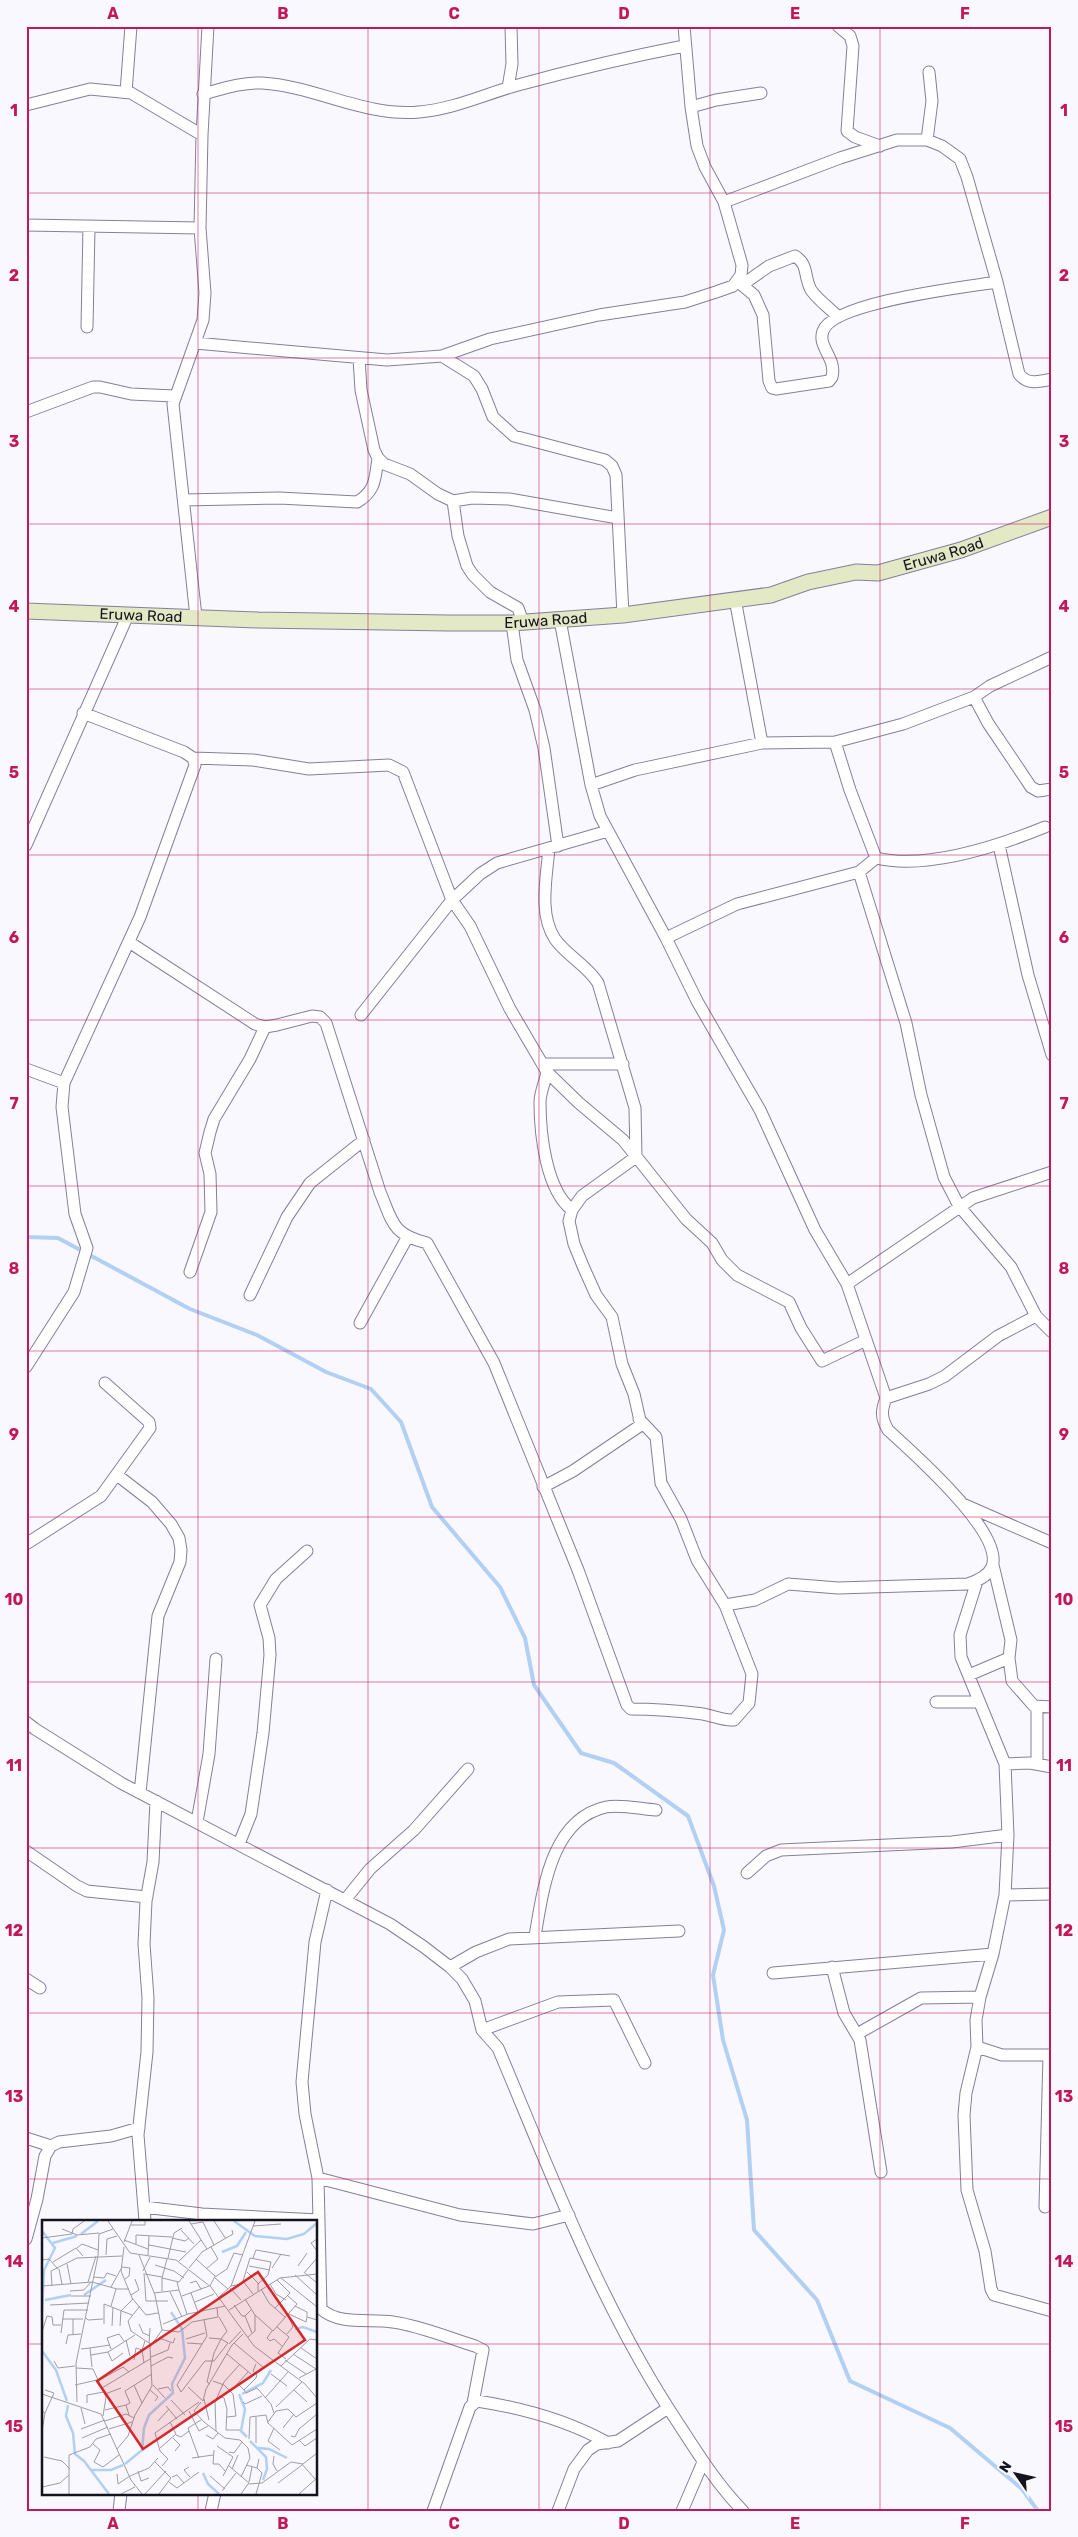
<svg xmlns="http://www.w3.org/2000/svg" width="1078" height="2537" viewBox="0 0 1078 2537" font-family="Rubik,sans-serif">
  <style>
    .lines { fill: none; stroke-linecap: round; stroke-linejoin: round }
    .stream { stroke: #b1d0f3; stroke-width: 4 }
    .street-casing { stroke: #847f9d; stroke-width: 13 }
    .secondary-casing { stroke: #847f9d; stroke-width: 17 }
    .street { stroke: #fff; stroke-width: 11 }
    .secondary { stroke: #e3e8c5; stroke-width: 15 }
    .grid { fill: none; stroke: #c2185b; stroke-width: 1; stroke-opacity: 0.55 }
    .labels { text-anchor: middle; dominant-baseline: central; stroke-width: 4.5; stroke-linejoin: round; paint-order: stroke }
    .street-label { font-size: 15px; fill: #15131e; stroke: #f9f8ff }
    .inset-river { fill: none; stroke: #b1d0f3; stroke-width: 2.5 }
    .inset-road { fill: none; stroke: #9e9ca5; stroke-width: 1 }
    .view { fill: #d62828; fill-opacity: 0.15; stroke: #d62828; stroke-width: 2.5 }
    .inset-edge { fill: none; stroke: #15131e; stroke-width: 2.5 }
    .neatline { fill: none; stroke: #c2185b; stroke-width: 2 }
    .grid-label { font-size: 16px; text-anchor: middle; font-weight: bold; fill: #c2185b }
  </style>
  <rect width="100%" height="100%" fill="#f9f8ff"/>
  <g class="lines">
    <!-- stream -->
    <path class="stream" d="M 26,1237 L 58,1238 L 190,1309 L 257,1335 L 326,1372 L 371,1389 L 401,1422 L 432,1507 L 500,1587 L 525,1638 L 534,1685 L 581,1753 L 614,1763 L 688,1816 L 714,1886 L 724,1930 L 713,1975 L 723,2040 L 747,2120 L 754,2230 L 817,2300 L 850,2381 L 950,2428 L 1022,2489 L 1038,2511"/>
    <defs>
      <path id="street" d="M 838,26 L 850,36 L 853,46 L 847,131 L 855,137 L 880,146
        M 508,88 L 512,64 L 511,26
        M 126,92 L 131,26
        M 203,94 C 222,89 242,82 262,83 C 315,86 365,117 419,112 C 454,109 485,94 518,85 C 573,70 628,57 684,46
        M 26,105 L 90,89 L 131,93 L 202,135
        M 691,107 L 716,100 L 761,93
        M 927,140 L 932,101 L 929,72
        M 724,202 L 840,158 L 897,140 L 927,140 L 942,146 L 960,159 L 967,177 L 997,282 L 1019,374 C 1027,385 1039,382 1052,379
        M 26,225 L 200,228
        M 737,281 L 754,295 L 763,315 L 769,381 L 772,388 L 776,389 L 829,381 L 832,377 C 837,358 817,347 823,331 C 833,302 966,287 997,282
        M 742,285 L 769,266 L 795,256 C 808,264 804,275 810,288 C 813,296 832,310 838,317
        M 87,327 L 89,227
        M 195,343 L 387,360 L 442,356 L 490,339 L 599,315 L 685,302 L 716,292 L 733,286 L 741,275 L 742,265 L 724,202 L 705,167 L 697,146 L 691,107 L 684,26
        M 442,356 L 474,376 L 482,389 L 493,417 L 514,436 L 605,460 L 612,466 L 616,475 L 623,615
        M 359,358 L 361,390 L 374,450 L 378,458 L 384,464 L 410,474 L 438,494 L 453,501 L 472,498 L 509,499 L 618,518
        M 26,412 L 93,387 L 100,387 L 131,394 L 174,396
        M 184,500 L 279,498 L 357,502 C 376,491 375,478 378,458
        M 453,501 L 458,536 L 467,566 L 473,575 L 490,592 L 518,608 L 523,622
        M 735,599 L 762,743
        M 196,617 L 173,404 L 203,320 L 205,293 L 200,228 L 202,135 L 208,26
        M 560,620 L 591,785 L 600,816 L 666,938 L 697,1001 L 760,1110 L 815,1230 L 847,1284 L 886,1398 C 881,1411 881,1418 888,1430 C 912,1452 1005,1533 992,1567 C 988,1576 977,1581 968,1584 L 838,1588 L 788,1584 L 755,1600 L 725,1605
        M 512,623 L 517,660 L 535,710 L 544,748 L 558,846
        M 974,697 L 988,723 L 1031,787 L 1038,791 L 1052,789
        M 835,742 L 850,790 L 876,858
        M 193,758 L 253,760 L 309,769 L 389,765 L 403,772 L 452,900 L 361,1015
        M 591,785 L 635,770 L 762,743 L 835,742 L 903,724 L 974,697 L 990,686 L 1052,657
        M 608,831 L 497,863 L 480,874 L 452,900 L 470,926 L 510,1009 L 547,1072 L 579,1103 L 623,1140 L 686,1219 L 712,1243 L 722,1260 L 737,1275 L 789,1302 L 801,1328 L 822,1361 L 866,1340
        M 26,845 L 128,615
        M 999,845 L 1028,975 L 1052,1055
        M 876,858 C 927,870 998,846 1045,827
        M 859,872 L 906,1023 L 921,1095 L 944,1177 L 959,1206 L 1011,1267 L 1036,1316 L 1052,1332
        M 666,938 L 737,904 L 859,872 L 876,858
        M 129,942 L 255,1024 L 265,1027 L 277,1025 L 312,1016 L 320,1017 L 326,1023 L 380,1192 C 393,1223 392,1234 427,1243 L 494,1363 L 578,1570 L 627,1705 L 631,1709 C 656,1709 679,1711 703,1714 C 714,1716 723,1721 734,1720 L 749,1703 L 752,1674 L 725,1605 L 697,1560 L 681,1519 L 661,1483 L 656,1437 L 639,1419
        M 542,1064 L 623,1064
        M 26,1069 L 64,1083
        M 547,1072 C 545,1082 540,1093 540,1102 C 540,1134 546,1190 572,1210
        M 190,1272 L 211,1212 L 210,1174 L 205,1153 L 210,1132 L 214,1119 L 250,1059 L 265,1027
        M 847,1284 L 973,1198 L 1052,1172
        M 250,1295 L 287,1217 L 310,1183 L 364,1140
        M 360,1323 L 407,1238
        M 26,1367 L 74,1292 L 87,1248 L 75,1214 L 62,1107 L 64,1083 L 140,917 L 195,765 L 193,758 L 184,752 L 83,713
        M 886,1398 L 929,1384 L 945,1376 L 998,1336 L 1036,1316
        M 117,1475 L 152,1502 L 171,1524 L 179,1538 L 181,1550 L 180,1562 L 158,1616 L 140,1793
        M 543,1487 L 573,1471 L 641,1425 L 634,1394 L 622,1364 L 612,1317 L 596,1295 L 583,1266 L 574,1244 L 569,1221 L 572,1210 L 582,1196 L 636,1157 L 635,1108 L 598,983 C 587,965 567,956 555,939 C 538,914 547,875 549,848
        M 965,1505 L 1052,1543
        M 26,1544 L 101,1496 L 150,1428 L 149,1422 L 105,1383
        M 993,1565 L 1011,1640 L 1009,1658 L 1012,1681 L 1034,1706 L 1052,1707
        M 977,1581 L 960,1635 L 961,1657 L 1005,1764 L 1008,1835 L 1005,1895 L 993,1954 L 980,1997 L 976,2020 L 977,2047 L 966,2093 L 964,2115 L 967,2190 L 985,2251 L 991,2289 L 994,2295 L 1052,2311
        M 969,1675 L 1009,1658
        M 936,1702 L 978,1702
        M 26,1722 L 35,1729 L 121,1783 L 390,1924 L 424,1947 L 450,1967 L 462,1979 L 475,2001 L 482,2030 L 498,2048 C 552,2176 601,2307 678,2423 C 698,2454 717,2484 743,2511
        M 1005,1764 L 1030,1763 L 1052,1767
        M 1037,1764 L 1037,1707
        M 197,1822 L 209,1754 L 216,1659
        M 239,1844 L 251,1814 L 263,1733 L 270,1655 L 269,1638 L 260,1605 L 276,1579 L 307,1551
        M 26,1851 L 77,1886 L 87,1891 L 147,1897
        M 747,1873 L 766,1856 L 781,1850 L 952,1842 L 1008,1835
        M 327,1890 L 315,1942 L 302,2082 L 305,2114 L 318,2178 L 321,2309 C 340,2326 371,2318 393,2322 C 421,2326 449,2338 475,2346 L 483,2350 L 473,2403
        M 1005,1895 L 1052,1894
        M 345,1900 L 370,1869 L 414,1830 L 468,1769
        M 535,1936 C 543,1890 551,1819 606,1807 C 621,1804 641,1809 656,1810
        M 450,1967 L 476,1952 L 509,1939 L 679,1931
        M 832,1967 L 844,2013 L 860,2040 L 881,2172
        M 773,1973 L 993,1954
        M 26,1979 L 40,1988
        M 482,2030 L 558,2002 L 614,2000 L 645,2063
        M 857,2034 L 921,1998 L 980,1997
        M 977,2047 L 1002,2055 L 1052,2055
        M 26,2138 L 51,2146
        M 318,2178 L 460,2215 L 533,2224 L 569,2215
        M 144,2207 L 202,2214 L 319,2220
        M 1045,2207 L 1049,2055
        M 145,2221 L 138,2135 L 147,2052 L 148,1998 L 144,1944 L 146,1901 L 153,1862 L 156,1801
        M 26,2239 L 37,2199 L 45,2156 L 51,2146 L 59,2142 L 111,2136 L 139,2128
        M 119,2511 L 121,2493
        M 211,2511 L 215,2493
        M 433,2511 L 470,2407 L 477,2401 C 523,2408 567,2420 608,2443
        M 558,2511 L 574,2469 L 588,2450 L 597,2444 L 618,2441 L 668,2408
        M 682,2511 L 703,2462"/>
      <g id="secondary">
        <path id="s1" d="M 26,611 L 258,620 L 448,623 L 512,623 L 623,615 L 771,595 L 808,582 L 856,572 L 878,573 L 961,550 L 1052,517"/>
      </g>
    </defs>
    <!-- street casing -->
    <use href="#street" class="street-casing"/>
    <!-- secondary casing -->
    <use href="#secondary" class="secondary-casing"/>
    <!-- street -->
    <use href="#street" class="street"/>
    <!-- secondary -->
    <use href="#secondary" class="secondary"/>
  </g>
  <!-- grid -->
  <path class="grid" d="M 198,26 L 198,2221M 368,26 L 368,2511M 539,26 L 539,2511M 710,26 L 710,2511M 880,26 L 880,2511M 26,193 L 1052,193M 26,358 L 1052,358M 26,524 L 1052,524M 26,689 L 1052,689M 26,855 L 1052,855M 26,1020 L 1052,1020M 26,1186 L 1052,1186M 26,1351 L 1052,1351M 26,1517 L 1052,1517M 26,1682 L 1052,1682M 26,1848 L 1052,1848M 26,2013 L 1052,2013M 26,2179 L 1052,2179M 26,2344 L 44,2344M 316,2344 L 1052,2344M 198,2493 L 198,2511"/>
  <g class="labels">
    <!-- street labels -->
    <g class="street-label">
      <text stroke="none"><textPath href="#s1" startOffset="925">Eruwa Road</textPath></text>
      <text stroke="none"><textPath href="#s1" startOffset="115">Eruwa Road</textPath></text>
      <text stroke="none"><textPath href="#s1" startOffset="520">Eruwa Road</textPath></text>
    </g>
  </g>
  <!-- overview -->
  <g transform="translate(42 2220)">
    <rect width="275" height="275" fill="#f9f8ff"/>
    <path class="inset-river" d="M 192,1 L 213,16 L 245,19 L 262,14 L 275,3M 0,11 L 13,28 L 2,50 L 0,92M 39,14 L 56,1M 11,23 L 35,16M 180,32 L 195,26 L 204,12M 42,75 L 64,60M 3,80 L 29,75M 253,109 L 261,107 L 275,112M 0,131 L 14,150 L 25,181M 197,174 L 203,189 L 199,211 L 205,217M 200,174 L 221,163 L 229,150M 26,185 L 24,196 L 31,213 L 33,234 L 42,241 L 67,274M 208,221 L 224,237 L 225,249 L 221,260M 216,228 L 227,229 L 245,238M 83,244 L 100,230 L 102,208 L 107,195 L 131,173 L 130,164 L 143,138 L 140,109 L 129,92M 48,250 L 69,250 L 81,245M 161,253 L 166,264 L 177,274"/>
    <path class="inset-road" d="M 66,1 L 88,33 L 134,40 L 169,67 L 212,126 L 263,164 L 275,178M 147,1 L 165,29M 172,1 L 184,19M 149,4 L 161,2 L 172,25M 89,5 L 103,5 L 103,1M 211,6 L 239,4M 20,9 L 35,15 L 57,13M 139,10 L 152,24M 0,18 L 30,14 L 31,9 L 42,1M 130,18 L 143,21 L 147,18M 275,19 L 269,23 L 275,31M 82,20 L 106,29M 82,22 L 90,1M 94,24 L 94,15 L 130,17M 107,25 L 144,32M 82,27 L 79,51 L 90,78 L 104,95 L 116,93M 35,28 L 40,24 L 56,30M 64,35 L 65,19 L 75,16M 106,35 L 107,16M 126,38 L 132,13 L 140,8M 211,38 L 214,30 L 248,36M 154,39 L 173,56 L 168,66M 0,40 L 7,39 L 16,49M 137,41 L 159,20M 11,42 L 34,28 L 41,36M 25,44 L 29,64M 113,45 L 132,51 L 142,58M 207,46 L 228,50M 256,46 L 265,33M 79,47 L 88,48 L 87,56 L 83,59M 147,48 L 160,32 L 191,14 L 190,10M 230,48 L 239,34M 17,49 L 20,64M 164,49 L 176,39 L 169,27M 101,51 L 108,37M 205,52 L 216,63 L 216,71M 102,53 L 104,81 L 126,81M 262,53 L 275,38M 263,53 L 275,63M 103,54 L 120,57M 253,55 L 275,75M 52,57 L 62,58 L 65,53 L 74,56M 173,57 L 185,49 L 192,33 L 201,35M 120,58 L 137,62 L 146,50M 173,58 L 186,69M 239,58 L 275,87M 201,61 L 211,74M 46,62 L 54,36M 148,63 L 154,61 L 159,69M 228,64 L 234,74 L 244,80M 0,66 L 50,62 L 75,69 L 87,69M 10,66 L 9,51 L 35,38 L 80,36M 189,66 L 200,64 L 208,38 L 229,42 L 226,55 L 216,64M 69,67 L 79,49M 188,68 L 199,80M 219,69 L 227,83 L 243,97M 137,70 L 145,94M 28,71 L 42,70 L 49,62M 120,71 L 120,58 L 125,39M 128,72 L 140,97M 112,73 L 137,70 L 135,62M 149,73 L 156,92M 89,75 L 97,70 L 93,59M 29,76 L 49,76M 140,76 L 167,66M 177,77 L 189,66 L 213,1M 203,79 L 213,95 L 231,111 L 255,84 L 246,76M 153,82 L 172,74M 8,85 L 47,83M 192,85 L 200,96 L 203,96M 69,86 L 74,69M 98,86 L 86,101 L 89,111 L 110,125M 253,86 L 265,92 L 265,97 L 275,100M 233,88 L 248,73 L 235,60M 80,90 L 91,79M 187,90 L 238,58 L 275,54M 209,90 L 203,96 L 210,113M 247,94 L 264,102 L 265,97M 44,98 L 46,100 L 61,99M 20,99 L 41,99M 31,99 L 31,115M 162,100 L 165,116 L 135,165 L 139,172 L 163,141 L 172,141 L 186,123M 62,104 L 62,84 L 90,95M 97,104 L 101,113 L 108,116M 121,104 L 146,94 L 183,86M 70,106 L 71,87M 78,106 L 79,90M 235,107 L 247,117 L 236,133 L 244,139M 120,110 L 137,112 L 150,102 L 176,97 L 175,88M 230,111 L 225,118 L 228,121 L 232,119 L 241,127M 0,112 L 5,96 L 10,97 L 11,105 L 19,105M 19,113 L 22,90 L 46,90M 245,114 L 251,107 L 246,95M 206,117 L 213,111 L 213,95M 117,118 L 131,123 L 133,118M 167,118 L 179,119 L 185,111 L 177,97M 144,119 L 163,113M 84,120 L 88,136M 107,123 L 108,108M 145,123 L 160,124M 192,123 L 222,148M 24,124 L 26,115 L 39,114M 187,124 L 199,111M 48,128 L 68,125M 259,128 L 275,139M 39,129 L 48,128 L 50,147M 69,129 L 65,118 L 77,114 L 82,121M 66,132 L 70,141 L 81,133M 185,134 L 209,154M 251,134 L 274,149M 49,135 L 66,132 L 93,115M 109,137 L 126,130 L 128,123M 92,140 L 94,128 L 100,130M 243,140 L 264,154M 12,141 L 16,148 L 33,146M 102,143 L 100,130 L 103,121M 109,146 L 126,137 L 131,138M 239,146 L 268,119 L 275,120M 34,148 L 51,149 L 64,177 L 61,196M 229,154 L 245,166M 257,158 L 274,149M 56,161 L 81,147 L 87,152M 171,161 L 182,165 L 191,174 L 194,196 L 185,197M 195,163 L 202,170 L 214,158 L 215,155 L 211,151 L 214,144M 168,164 L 165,162 L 172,133 L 179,119 L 186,123M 33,165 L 55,160M 92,165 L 100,183M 111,165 L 123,178M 146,167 L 161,181 L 164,169 L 190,125 L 201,114M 60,168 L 108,139M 116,169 L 126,167 L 129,171M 108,170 L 116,177 L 113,181M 202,170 L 204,173 L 215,168 L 229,184 L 232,193M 252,170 L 265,182M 189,171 L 206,152M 0,174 L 59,194 L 89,260 L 100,274M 63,174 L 79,168M 177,176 L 182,178 L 185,189 L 184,210 L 198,210M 223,178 L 246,152M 162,179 L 167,200M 129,180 L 143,195M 35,182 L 34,143 L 56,36 L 57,14 L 71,9M 159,182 L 152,191 L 162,202 L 183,218 L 198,220 L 206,228 L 208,238 L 199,257M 201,182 L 203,184 L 220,176M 45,183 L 45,175 L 62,172M 84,185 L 88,183 L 83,171 L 110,154M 124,186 L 135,199M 234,187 L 260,162M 39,188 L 43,204M 63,190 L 84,185 L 87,195M 0,191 L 3,193 L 0,211M 147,191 L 157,211 L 166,206M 3,193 L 12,173 L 3,170M 63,201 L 84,194 L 92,198M 116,201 L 127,189M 226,202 L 234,191 L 246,189 L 254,197 L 275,183M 232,208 L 226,221 L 238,230M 241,208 L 252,194M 39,209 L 63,200M 67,209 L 90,202M 174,211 L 173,182 L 182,162 L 198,144M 134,215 L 139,217 L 147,211M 164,215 L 171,219 L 176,213M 249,216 L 253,217 L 257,209 L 275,194M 40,218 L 66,207M 131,218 L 138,225 L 133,231M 207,219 L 208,197 L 224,195 L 226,203 L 250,225 L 275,209M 257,220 L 263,226 L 275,218M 214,223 L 214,197M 51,224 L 58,230 L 52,242 L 61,247 L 77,235M 175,226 L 191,237 L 181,256M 118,228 L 134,214 L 128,202M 75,229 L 86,216 L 93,195 L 110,166 L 108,127 L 120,110 L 113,75 L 97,35M 172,230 L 171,244 L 177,244 L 183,251M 187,232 L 192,233 L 200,222M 232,236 L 231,244 L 235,251M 2,237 L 20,241 L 28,249M 150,238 L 171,235M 157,238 L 146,208 L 159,200M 113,242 L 129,258 L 117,274M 260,244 L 273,259M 204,245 L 215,248 L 217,239M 120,246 L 126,239 L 118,231 L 113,213 L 157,182M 187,246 L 207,263M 147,247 L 142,250 L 148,257M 190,249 L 196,235M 96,251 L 99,261 L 107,258M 75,254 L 76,264 L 88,256M 88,256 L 107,248 L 116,238M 168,256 L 183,269M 130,257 L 135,255 L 142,263M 127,262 L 135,268 L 157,252M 207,262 L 210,247M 236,263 L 260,245M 0,267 L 18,263 L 27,255M 180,271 L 194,253M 27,274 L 27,235 L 48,227 L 54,219 L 69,214M 79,274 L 93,267M 103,274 L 124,251M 199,274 L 206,264 L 220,263 L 249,242 L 261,244 L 275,233M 214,274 L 220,253 L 215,248M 257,274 L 275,258"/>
    <path class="view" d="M 216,52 L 263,120 L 101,229 L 55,161 Z"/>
    <rect width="275" height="275" class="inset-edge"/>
  </g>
  <!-- border -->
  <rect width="1078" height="2537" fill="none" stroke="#f9f8ff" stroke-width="55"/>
  <!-- north arrow -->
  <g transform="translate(1016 2474) rotate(304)" stroke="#f9f8ff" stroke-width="4" paint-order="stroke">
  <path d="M0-4L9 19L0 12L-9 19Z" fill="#15131e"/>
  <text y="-8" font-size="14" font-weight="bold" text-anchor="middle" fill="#15131e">N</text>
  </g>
  <rect x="28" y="28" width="1022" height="2482" class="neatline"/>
  <g class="grid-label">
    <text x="113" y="19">A</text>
    <text x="283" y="19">B</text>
    <text x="454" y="19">C</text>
    <text x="624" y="19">D</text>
    <text x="795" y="19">E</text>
    <text x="965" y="19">F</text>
    <text x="14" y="116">1</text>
    <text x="1064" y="116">1</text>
    <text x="14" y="281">2</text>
    <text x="1064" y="281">2</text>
    <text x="14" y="447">3</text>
    <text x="1064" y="447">3</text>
    <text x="14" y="612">4</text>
    <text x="1064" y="612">4</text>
    <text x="14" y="778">5</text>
    <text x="1064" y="778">5</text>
    <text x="14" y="943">6</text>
    <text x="1064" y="943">6</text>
    <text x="14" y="1109">7</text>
    <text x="1064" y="1109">7</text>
    <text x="14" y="1274">8</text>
    <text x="1064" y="1274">8</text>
    <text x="14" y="1440">9</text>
    <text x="1064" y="1440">9</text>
    <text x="14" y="1605">10</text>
    <text x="1064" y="1605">10</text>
    <text x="14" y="1771">11</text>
    <text x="1064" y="1771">11</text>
    <text x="14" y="1936">12</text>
    <text x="1064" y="1936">12</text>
    <text x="14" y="2102">13</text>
    <text x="1064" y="2102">13</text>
    <text x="14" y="2267">14</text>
    <text x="1064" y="2267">14</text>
    <text x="14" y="2432">15</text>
    <text x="1064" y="2432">15</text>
    <text x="113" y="2529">A</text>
    <text x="283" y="2529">B</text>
    <text x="454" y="2529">C</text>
    <text x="624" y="2529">D</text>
    <text x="795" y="2529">E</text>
    <text x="965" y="2529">F</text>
  </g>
</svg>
